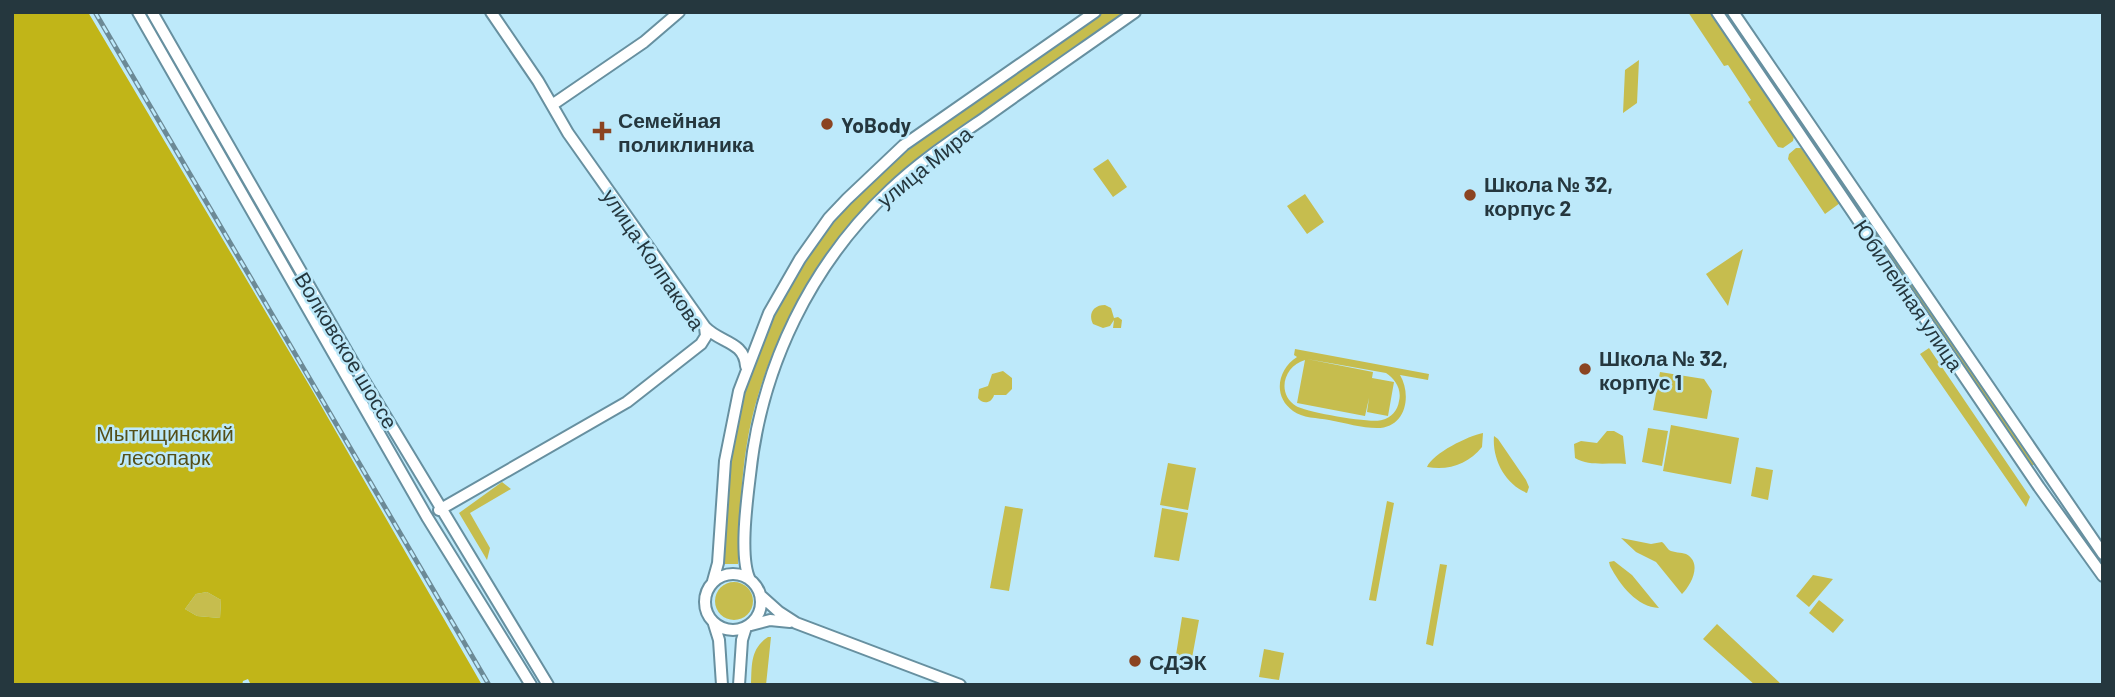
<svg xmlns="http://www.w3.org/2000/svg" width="2115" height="697" viewBox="0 0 2115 697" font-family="Barlow,sans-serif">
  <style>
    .green { fill: #c6bd4e; fill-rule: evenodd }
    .forest { fill: #c1b518; fill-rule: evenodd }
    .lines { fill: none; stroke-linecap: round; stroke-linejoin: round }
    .secondary-casing { stroke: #6790a0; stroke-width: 14 }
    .secondary { stroke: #fff; stroke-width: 10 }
    .rail-casing { stroke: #6c8a96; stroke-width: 5 }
    .rail { stroke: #bde9fa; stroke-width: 2.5; stroke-dasharray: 8; stroke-linecap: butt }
    .poi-dot { fill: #8b4421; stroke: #bde9fa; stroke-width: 2.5 }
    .labels { text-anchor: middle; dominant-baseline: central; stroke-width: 5; stroke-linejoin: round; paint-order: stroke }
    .poi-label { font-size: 21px; font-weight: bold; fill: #25373e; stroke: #bde9fa; text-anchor: start }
    .street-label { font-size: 21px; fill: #25373e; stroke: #bde9fa }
    .park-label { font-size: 21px; fill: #544f18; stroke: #bde9fa }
  </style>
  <rect width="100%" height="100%" fill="#bde9fa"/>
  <!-- green -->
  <path class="green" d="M 1104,12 L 1127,12 C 1081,45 1034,77 988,110 C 948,138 906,165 871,201 C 816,257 776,330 755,406 C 741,458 740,511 738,564 L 725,564 C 725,527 725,489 731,453 C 747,355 793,257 865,187 C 904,149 951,120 996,88 C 1032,63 1068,37 1104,12 Z
    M 1688,12 L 1710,12 L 1794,136 L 1793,141 L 1783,148 L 1778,147 L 1748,102 L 1751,100 L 1728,65 L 1724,66 Z
    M 1723,12 L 1727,12 L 1852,196 L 1849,198 Z
    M 1639,60 L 1637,103 L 1623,113 L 1625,70 Z
    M 1796,148 L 1801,148 L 1840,203 L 1825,214 L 1788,159 L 1789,154 Z
    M 1108,159 L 1127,187 L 1113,197 L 1093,169 Z
    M 1305,194 L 1324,222 L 1307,234 L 1287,206 Z
    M 1855,199 L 2035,464 L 2031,466 L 1852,202 Z
    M 1743,249 L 1728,306 L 1706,274 Z
    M 1105,305 L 1111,308 L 1114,318 L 1118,317 L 1122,320 L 1121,328 L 1113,328 L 1114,320 L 1110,326 L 1103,328 L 1093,324 C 1088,314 1093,305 1105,305 Z
    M 1929,348 L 2030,497 L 2026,507 L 1920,354 Z
    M 1295,349 L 1429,374 L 1428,380 L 1400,375 C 1412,395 1406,428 1377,428 C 1362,428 1345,423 1329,420 C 1318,418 1302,418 1293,411 C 1272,396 1278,369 1297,357 L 1294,355 ZM 1307,359 L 1386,373 C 1395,379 1402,389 1399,401 C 1398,410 1391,418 1382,420 C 1373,424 1305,412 1296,406 C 1276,393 1284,366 1305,360 L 1297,403 L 1365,416 L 1369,398 L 1367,412 L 1388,416 L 1394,382 L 1372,378 L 1373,372 Z
    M 1003,371 L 1012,378 L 1012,389 L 1006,395 L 994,395 C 992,403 983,405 978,398 L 979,389 L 988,386 L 992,374 Z
    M 1660,372 L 1704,379 L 1712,391 L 1707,419 L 1653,410 Z
    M 1671,425 L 1739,438 L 1731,484 L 1663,471 Z
    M 1648,428 L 1668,431 L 1662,466 L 1642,462 Z
    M 1607,431 L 1614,431 L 1623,436 L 1626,464 C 1609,462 1591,467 1575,458 L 1574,444 L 1581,441 L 1597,443 Z
    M 1483,433 L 1482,447 C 1468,464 1449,471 1427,467 C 1433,453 1468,436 1483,433 Z
    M 1494,436 L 1498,439 L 1526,480 L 1529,487 L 1527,493 C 1505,484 1492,459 1494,436 Z
    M 1168,463 L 1196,468 L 1188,510 L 1160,505 Z
    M 1756,467 L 1773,470 L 1768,500 L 1751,496 Z
    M 502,482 L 511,489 L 470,513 L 490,548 L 487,560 L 459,513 Z
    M 1387,501 L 1394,503 L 1376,601 L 1369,600 Z
    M 1005,506 L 1023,509 L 1009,591 L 990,588 Z
    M 1162,508 L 1188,513 L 1179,561 L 1154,557 Z
    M 1621,538 L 1651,544 L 1662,542 C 1665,544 1666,547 1669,550 C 1674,553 1681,552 1686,554 C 1703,563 1691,585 1682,594 L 1656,562 L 1636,552 Z
    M 1614,561 L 1632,575 L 1659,608 C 1637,607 1620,585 1610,566 L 1609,562 Z
    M 1440,564 L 1447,565 L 1433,646 L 1426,644 Z
    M 1813,575 L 1833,579 L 1809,607 L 1796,596 Z
    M715 601a19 19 0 1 1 38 0a19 19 0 1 1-38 0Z
    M 207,592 L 221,600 L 220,618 L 197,616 L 185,609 L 196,594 Z
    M 1819,600 L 1844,620 L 1833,633 L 1809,613 Z
    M 1182,617 L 1199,620 L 1192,658 L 1176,655 Z
    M 1717,624 L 1782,685 L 1755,685 L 1703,639 Z
    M 768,637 L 771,637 L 766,685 L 751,685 C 752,665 750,649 768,637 Z
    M 1264,649 L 1284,653 L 1279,680 L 1259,677 Z"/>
  <!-- forest -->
  <path class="forest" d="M 12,12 L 88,12 L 312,390 L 482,685 L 251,685 L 248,679 L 243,681 L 242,685 L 12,685 ZM 207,592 L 221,600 L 220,618 L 197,616 L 185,609 L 196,594 Z"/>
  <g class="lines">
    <defs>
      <path id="secondary" d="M 138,12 L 427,517 L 531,685
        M 152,12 L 354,364 L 548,685
        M 491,12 L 538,81 L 568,133 L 705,327 C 720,343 744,341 746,366
        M 1717,12 L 2039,487 L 2103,576
        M 1733,12 L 2103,554
        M 552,105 L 644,42 L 679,12
        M 439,510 L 627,402 L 701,344 L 706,336 L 705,327
        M705 602a28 28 0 1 1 56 0a28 28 0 1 1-56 0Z
        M 750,580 C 739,558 747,500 750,475 C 761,367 811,264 890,190 C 918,163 951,141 983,119 C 1033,83 1084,48 1135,12
        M 713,581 L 718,563 L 725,461 L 739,391 L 769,313 L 800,259 L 829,218 L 847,199 L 904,145 L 1095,12
        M 760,595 L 779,612 L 796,623 L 960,685
        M 714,624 L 719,640 L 722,685
        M 751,625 L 770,620 L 790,622
        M 739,685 L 742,640 L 746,627"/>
    </defs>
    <!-- secondary casing -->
    <use href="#secondary" class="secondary-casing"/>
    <!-- secondary -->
    <use href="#secondary" class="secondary"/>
    <defs>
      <path id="rail" d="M 95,12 L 489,685"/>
    </defs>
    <!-- rail casing -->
    <use href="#rail" class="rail-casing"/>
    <!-- rail -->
    <use href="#rail" class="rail"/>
  </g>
  <!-- markers -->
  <g class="poi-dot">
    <circle cx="827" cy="124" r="7"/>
    <path d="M598.5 120.5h7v7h7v7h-7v7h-7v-7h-7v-7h7z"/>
    <circle cx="1470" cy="195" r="7"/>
    <circle cx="1585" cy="369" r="7"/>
    <circle cx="1135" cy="661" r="7"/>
  </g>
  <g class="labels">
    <!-- poi labels -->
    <g class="poi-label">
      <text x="618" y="119">Семейная<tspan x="618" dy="24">поликлиника</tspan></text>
      <text x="841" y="124">YoBody</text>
      <text x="1484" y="183">Школа № 32,<tspan x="1484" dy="24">корпус 2</tspan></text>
      <text x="1599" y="357">Школа № 32,<tspan x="1599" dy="24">корпус 1</tspan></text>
      <text x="1149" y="661">СДЭК</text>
    </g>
    <!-- street labels -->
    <g class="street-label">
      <text transform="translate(924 166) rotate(-39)">улица Мира</text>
      <text transform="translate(654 259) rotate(56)">улица Колпакова</text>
      <text transform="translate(1909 295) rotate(56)">Юбилейная улица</text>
      <text transform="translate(347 350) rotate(59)">Волковское шоссе</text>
    </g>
    <!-- park labels -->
    <g class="park-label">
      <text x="165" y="432">Мытищинский<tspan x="165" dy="24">лесопарк</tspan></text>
    </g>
  </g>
  <!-- border -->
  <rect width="2115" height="697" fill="none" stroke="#25373e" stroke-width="28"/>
</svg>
